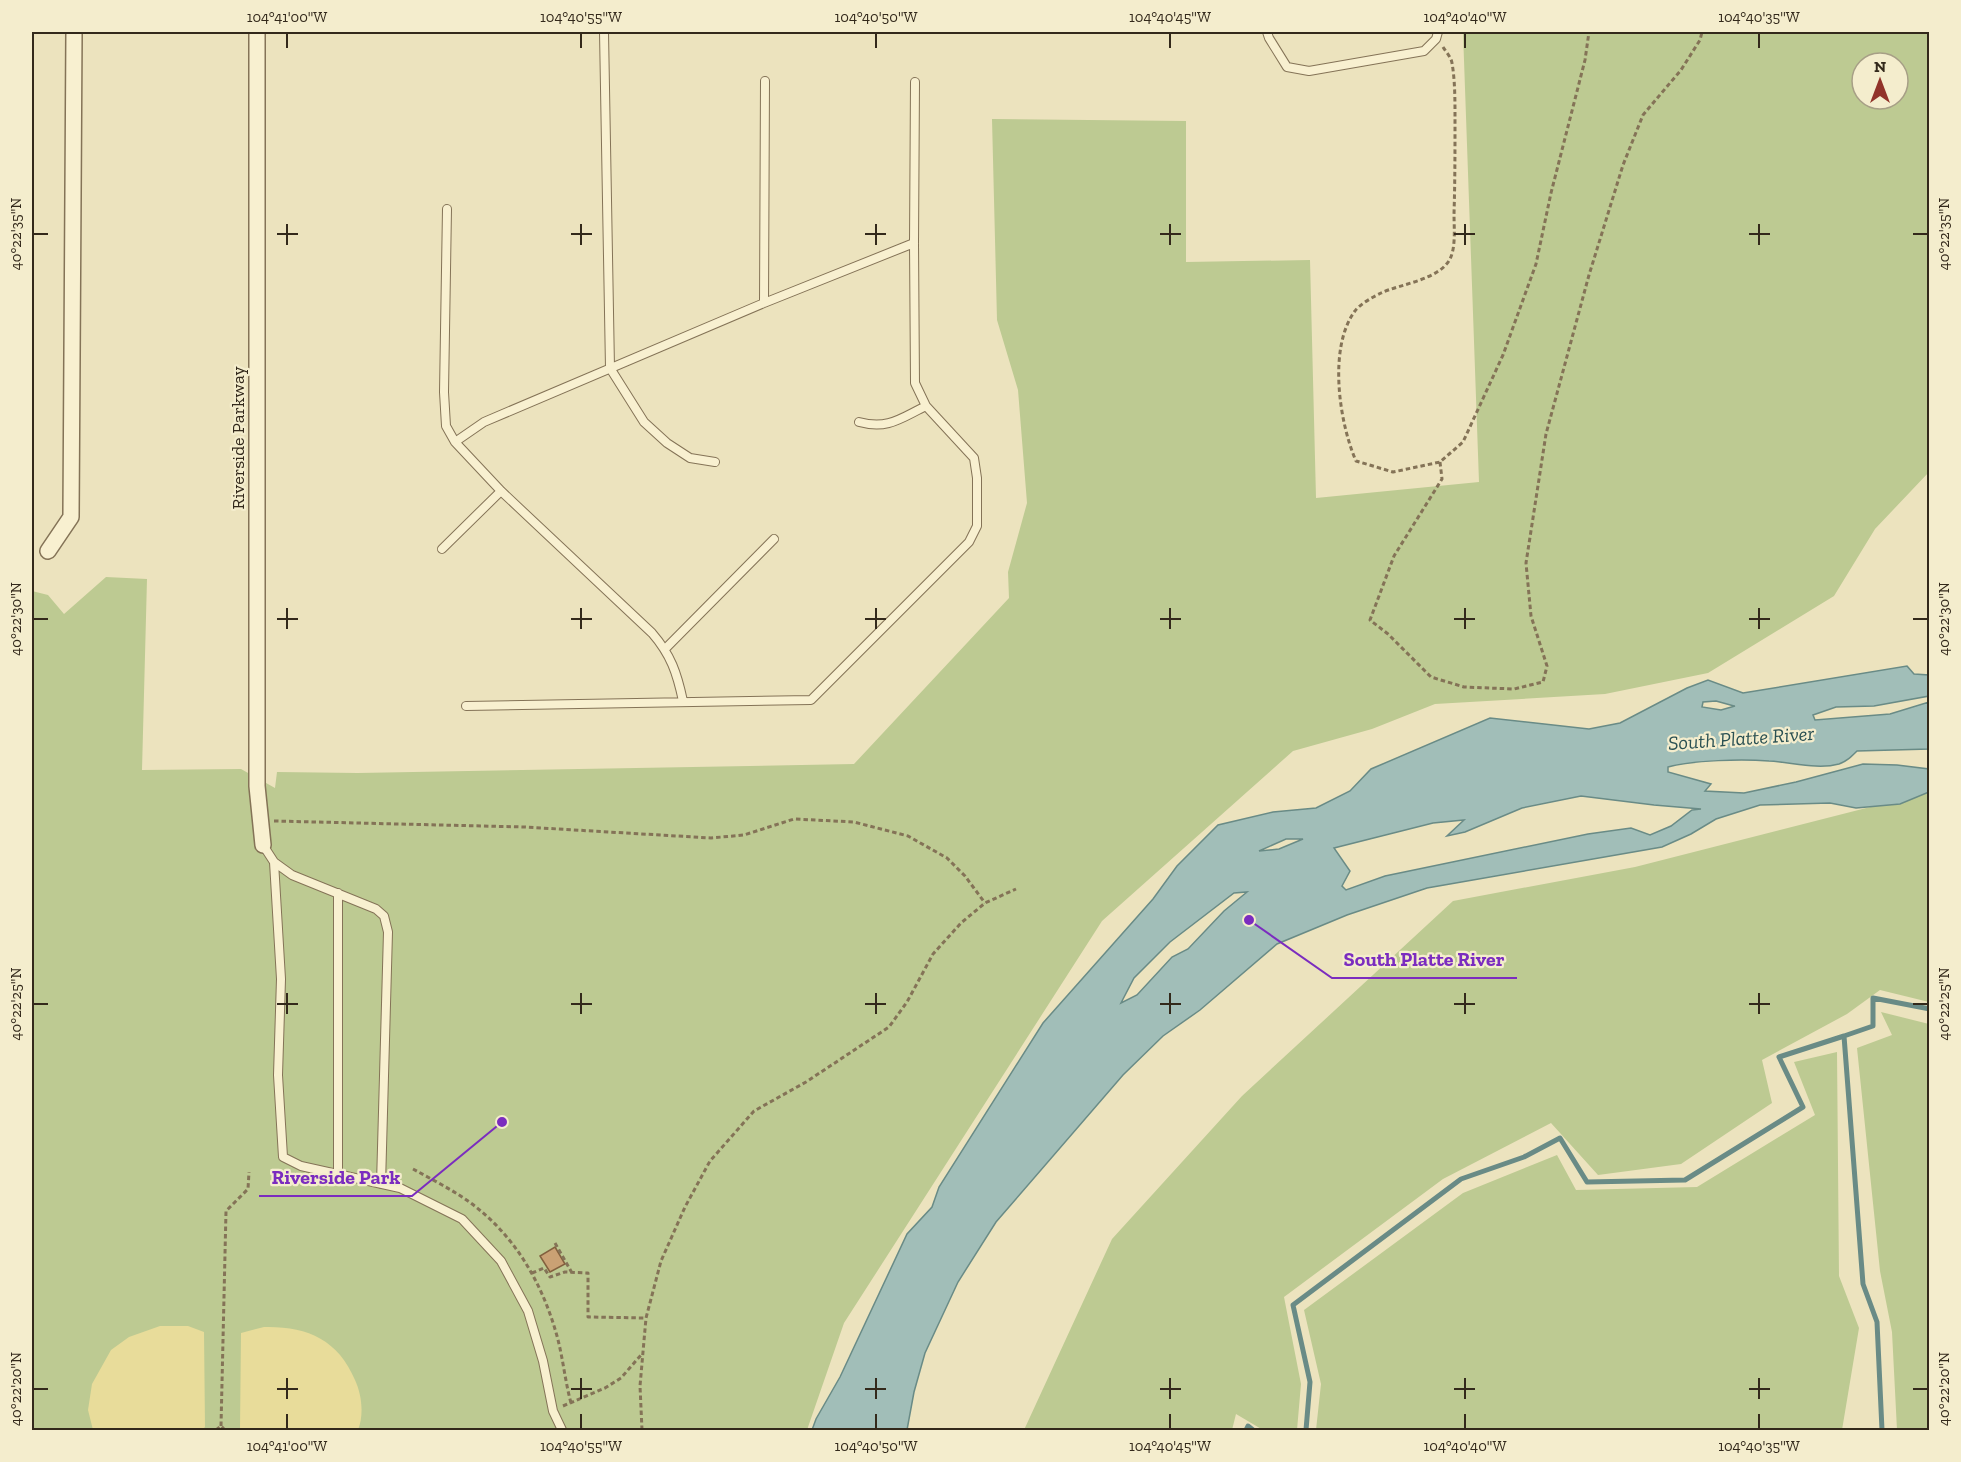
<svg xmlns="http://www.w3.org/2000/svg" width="1961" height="1462" viewBox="0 0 1961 1462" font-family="'Zilla Slab',serif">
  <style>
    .green { fill: #bdca92; fill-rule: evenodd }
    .sand { fill: #e8dc9a }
    .water { fill: #a1beb8; stroke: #698b86; stroke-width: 1.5; fill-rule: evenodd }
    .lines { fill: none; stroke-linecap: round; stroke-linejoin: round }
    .stream { stroke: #698b86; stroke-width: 5 }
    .building { fill: #caa174; stroke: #82603e; stroke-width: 1.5 }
    .service-casing { stroke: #847357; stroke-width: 10 }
    .minor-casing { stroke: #847357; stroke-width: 18 }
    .path { stroke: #847357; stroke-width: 3; stroke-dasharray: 4.5 3; stroke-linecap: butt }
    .service { stroke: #f8f0d0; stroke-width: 8 }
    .minor { stroke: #f8f0d0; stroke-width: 15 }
    .ticks { fill: none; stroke: #33291b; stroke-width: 2 }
    .labels { text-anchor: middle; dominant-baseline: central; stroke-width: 4.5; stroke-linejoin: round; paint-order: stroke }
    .street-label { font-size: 18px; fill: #33291b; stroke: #f4edcd }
    .water-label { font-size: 20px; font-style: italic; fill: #2b5153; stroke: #f4edcd }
    .leader { fill: none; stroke: #7b2cbf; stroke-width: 2 }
    .callout-dot { fill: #7b2cbf; stroke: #f4edcd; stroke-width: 2 }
    .callout-label { font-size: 20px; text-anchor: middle; font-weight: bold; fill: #7b2cbf; stroke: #f4edcd; stroke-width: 4.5; stroke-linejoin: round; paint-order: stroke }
    .neatline { fill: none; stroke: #33291b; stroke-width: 2 }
    .ticks-label { font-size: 15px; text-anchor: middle; fill: #33291b }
  </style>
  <rect width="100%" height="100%" fill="#ece3be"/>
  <!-- green -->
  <path class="green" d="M 1463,32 L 1929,32 L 1929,472 L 1875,529 L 1834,596 L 1708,673 L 1605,694 L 1435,704 L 1372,729 L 1293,751 L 1102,921 L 844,1323 L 807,1430 L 32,1430 L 32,591 L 48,595 L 64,614 L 106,577 L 147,579 L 142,770 L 241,769 L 275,788 L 277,772 L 358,773 L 854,764 L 1009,598 L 1008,572 L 1027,503 L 1018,390 L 997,320 L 992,119 L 1186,121 L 1186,262 L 1310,260 L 1316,498 L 1479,482 ZM 1862,63 L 1898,63 L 1898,99 L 1862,99 Z
    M 1929,792 L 1929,1002 L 1880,990 L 1847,1014 L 1762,1060 L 1772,1103 L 1681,1164 L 1598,1175 L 1551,1123 L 1443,1179 L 1284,1297 L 1301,1384 L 1297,1430 L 1263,1430 L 1236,1414 L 1232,1430 L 1024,1430 L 1112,1239 L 1242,1096 L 1453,901 L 1635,867 Z
    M 1881,1012 L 1929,1024 L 1929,1430 L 1897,1430 L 1892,1332 L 1880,1271 L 1857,1048 L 1892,1035 Z
    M 1837,1052 L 1839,1276 L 1859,1328 L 1842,1430 L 1316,1430 L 1321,1384 L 1304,1310 L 1463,1193 L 1557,1155 L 1576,1190 L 1697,1187 L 1815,1115 L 1794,1062 Z"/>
  <!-- sand -->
  <path class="sand" d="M 160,1326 L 188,1326 L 204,1332 L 205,1427 L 202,1430 L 93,1430 L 88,1410 L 92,1384 L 111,1350 L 129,1337 Z
    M 264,1327 C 306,1326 338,1339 355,1380 C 362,1395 364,1415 358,1430 L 242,1430 L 240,1429 L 241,1333 Z"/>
  <!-- water -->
  <path class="water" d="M 1907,666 L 1914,674 L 1929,675 L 1929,696 L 1874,706 L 1836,707 L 1813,715 L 1815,720 L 1890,714 L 1929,702 L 1929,749 L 1857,751 C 1851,757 1847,761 1839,764 C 1817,770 1791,762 1769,761 C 1742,759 1694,760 1668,767 L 1668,772 L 1711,784 L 1705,791 L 1744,793 L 1796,782 L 1863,764 L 1897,765 L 1929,769 L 1929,792 L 1900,804 L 1856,808 L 1830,803 L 1760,805 L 1716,819 L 1691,834 L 1662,847 L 1427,888 L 1347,915 L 1277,944 L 1200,1010 L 1163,1036 L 1123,1075 L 996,1222 L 958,1282 L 925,1353 L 914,1392 L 907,1430 L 812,1430 L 816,1419 L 840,1377 L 907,1234 L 932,1207 L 939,1187 L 1043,1023 L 1153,899 L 1177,866 L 1218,825 L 1273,812 L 1316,808 L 1350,791 L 1371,769 L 1490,718 L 1589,729 L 1620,723 L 1687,688 L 1708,680 L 1743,693 ZM 1716,701 L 1734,706 L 1735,706 L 1721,710 L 1702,707 L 1703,702 ZM 1581,796 L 1654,805 L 1701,809 L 1692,810 L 1671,826 L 1650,835 L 1631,828 L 1588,834 L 1385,876 L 1346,890 L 1342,886 L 1350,871 L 1334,848 L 1433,823 L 1464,820 L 1447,836 L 1465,832 L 1522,808 ZM 1286,839 L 1303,839 L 1279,849 L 1259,851 ZM 1247,892 L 1224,911 L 1188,949 L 1172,957 L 1137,995 L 1121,1003 L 1134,978 L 1170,942 L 1234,893 Z"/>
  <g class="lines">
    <!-- stream -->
    <path class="stream" d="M 1246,1430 L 1248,1426 L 1253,1430
      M 1306,1430 L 1310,1382 L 1293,1305 L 1461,1179 L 1524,1157 L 1560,1138 L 1587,1182 L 1685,1180 L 1803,1107 L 1779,1057 L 1844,1036
      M 1882,1430 L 1877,1322 L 1863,1284 L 1844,1036 L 1873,1026 L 1873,998 L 1930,1009"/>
  </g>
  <!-- building -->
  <path class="building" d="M 555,1247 L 565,1264 L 550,1272 L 540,1256 Z"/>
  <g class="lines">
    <defs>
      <path id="service" d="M 604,32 L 610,368 L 644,422 L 667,443 L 690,458 L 715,462
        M 1267,32 L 1269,38 L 1287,67 L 1309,71 L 1424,51 L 1436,39 L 1438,32
        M 447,209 L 444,392 L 446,426 L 455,442 L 501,491 L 652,633 C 671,655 677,673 683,701
        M 764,303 L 765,81
        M 859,422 C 888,430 901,418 926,406
        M 455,442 L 484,422 L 764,303 L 914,243
        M 442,549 L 501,491
        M 666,648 L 774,539
        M 466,706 L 811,700 L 969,542 L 977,526 L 977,478 L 974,458 L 926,406 L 915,383 L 914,243 L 915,82
        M 263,845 L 274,862 L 281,979 L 278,1075 L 283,1157 L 301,1166 L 400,1188 L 462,1219 L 501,1261 L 528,1311 L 543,1361 L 553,1411 L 562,1430
        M 274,862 L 292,875 L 376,909 L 384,916 L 388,932 L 381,1184
        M 338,1174 L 338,893"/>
      <path id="minor" d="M 257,32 L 257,786 L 263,845
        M 48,551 L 71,517 L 74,32"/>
    </defs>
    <!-- service casing -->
    <use href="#service" class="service-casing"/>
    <!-- minor casing -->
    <use href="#minor" class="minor-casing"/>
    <!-- path -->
    <path class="path" d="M 1443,47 C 1446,52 1451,57 1452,63 C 1455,80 1455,100 1455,118 C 1455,150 1455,182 1454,214 C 1454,227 1456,247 1450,259 C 1439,280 1400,284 1381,293 C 1373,297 1360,304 1355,311 C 1328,347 1339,422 1356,461 L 1393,472 L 1440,462 L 1463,442 L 1503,355 L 1536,264 L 1551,193 L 1585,60 L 1589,32
      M 1440,462 L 1442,479 L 1394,556 L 1370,620 L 1388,634 L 1431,677 L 1464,687 L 1514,689 L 1543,682 L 1547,666 L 1531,616 L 1526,563 L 1546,434 L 1589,275 L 1623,165 L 1643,115 L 1681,70 L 1700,40 L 1702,32
      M 274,821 L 524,827 L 711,838 L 744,835 L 794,819 L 854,822 L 908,836 L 947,858 L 965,876 L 985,903
      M 413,1169 C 431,1179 451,1189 468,1201 C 514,1234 542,1282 557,1336 C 563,1358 565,1381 571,1403
      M 555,1243 L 572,1273
      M 532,1273 L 544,1268 L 550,1277 L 565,1272 L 588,1273 L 588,1317 L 646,1318
      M 563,1406 L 605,1388 L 621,1378 L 641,1355
      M 221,1426 L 226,1211 L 248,1189 L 249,1172
      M 216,1430 L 221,1426 L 225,1430
      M 642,1430 L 640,1386 L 646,1318 L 661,1261 L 685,1207 L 710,1161 L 754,1111 L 806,1082 L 889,1027 L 907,1002 L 933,954 L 961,923 L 985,903 L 1016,889"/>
    <!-- service -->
    <use href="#service" class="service"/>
    <!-- minor -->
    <use href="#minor" class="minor"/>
  </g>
  <!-- ticks -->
  <path class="ticks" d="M 287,33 L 287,48M 581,33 L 581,48M 876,33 L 876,48M 1170,33 L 1170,48M 1465,33 L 1465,48M 1759,33 L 1759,48M 287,224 L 287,245M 581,224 L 581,245M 876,224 L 876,245M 1170,224 L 1170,245M 1465,224 L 1465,245M 1759,224 L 1759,245M 33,234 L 48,234M 277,234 L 298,234M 571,234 L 592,234M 865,234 L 886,234M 1160,234 L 1181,234M 1454,234 L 1475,234M 1749,234 L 1770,234M 1913,234 L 1928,234M 287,608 L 287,629M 581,608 L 581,629M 876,608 L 876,629M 1170,608 L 1170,629M 1465,608 L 1465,629M 1759,608 L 1759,629M 33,619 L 48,619M 277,619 L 298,619M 571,619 L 592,619M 865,619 L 886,619M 1160,619 L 1181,619M 1454,619 L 1475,619M 1749,619 L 1770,619M 1913,619 L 1928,619M 287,993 L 287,1014M 581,993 L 581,1014M 876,993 L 876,1014M 1170,993 L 1170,1014M 1465,993 L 1465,1014M 1759,993 L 1759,1014M 33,1004 L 48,1004M 277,1004 L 298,1004M 571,1004 L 592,1004M 865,1004 L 886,1004M 1160,1004 L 1181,1004M 1454,1004 L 1475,1004M 1749,1004 L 1770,1004M 1913,1004 L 1928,1004M 287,1378 L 287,1399M 581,1378 L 581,1399M 876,1378 L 876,1399M 1170,1378 L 1170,1399M 1465,1378 L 1465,1399M 1759,1378 L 1759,1399M 33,1389 L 48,1389M 277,1389 L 298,1389M 571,1389 L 592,1389M 865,1389 L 886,1389M 1160,1389 L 1181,1389M 1454,1389 L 1475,1389M 1749,1389 L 1770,1389M 1913,1389 L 1928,1389M 287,1414 L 287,1429M 581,1414 L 581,1429M 876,1414 L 876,1429M 1170,1414 L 1170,1429M 1465,1414 L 1465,1429M 1759,1414 L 1759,1429"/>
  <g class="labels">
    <!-- street labels -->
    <g class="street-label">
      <text transform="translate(238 438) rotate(-90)">Riverside Parkway</text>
    </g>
    <!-- water labels -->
    <g class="water-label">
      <text transform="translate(1741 738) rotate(-4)">South Platte River</text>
    </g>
  </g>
  <!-- callouts -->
  <path class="leader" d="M1249 920L1332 978H1517M502 1122L412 1196H259"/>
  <g class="callout-dot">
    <circle cx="1249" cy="920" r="6"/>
    <circle cx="502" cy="1122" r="6"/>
  </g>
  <g class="callout-label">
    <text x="1424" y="966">South Platte River</text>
    <text x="336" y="1184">Riverside Park</text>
  </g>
  <!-- border -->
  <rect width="1961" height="1462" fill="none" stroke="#f4edcd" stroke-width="66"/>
  <!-- north arrow -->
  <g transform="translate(1880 81)"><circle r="28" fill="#f4edcd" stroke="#a79f86" stroke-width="1.5"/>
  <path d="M0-4.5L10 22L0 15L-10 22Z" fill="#913329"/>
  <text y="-9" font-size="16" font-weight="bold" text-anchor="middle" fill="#33291b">N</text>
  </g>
  <rect x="33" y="33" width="1895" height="1396" class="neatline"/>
  <g class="ticks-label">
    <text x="287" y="22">104°41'00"W</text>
    <text x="581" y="22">104°40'55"W</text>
    <text x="876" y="22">104°40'50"W</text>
    <text x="1170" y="22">104°40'45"W</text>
    <text x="1465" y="22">104°40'40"W</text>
    <text x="1759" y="22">104°40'35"W</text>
    <text transform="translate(16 234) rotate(-90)" y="5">40°22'35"N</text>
    <text transform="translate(1944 234) rotate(-90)" y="5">40°22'35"N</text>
    <text transform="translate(16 619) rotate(-90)" y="5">40°22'30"N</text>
    <text transform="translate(1944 619) rotate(-90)" y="5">40°22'30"N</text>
    <text transform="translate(16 1004) rotate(-90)" y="5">40°22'25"N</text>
    <text transform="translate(1944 1004) rotate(-90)" y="5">40°22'25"N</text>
    <text transform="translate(16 1389) rotate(-90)" y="5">40°22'20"N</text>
    <text transform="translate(1944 1389) rotate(-90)" y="5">40°22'20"N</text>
    <text x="287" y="1451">104°41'00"W</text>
    <text x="581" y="1451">104°40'55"W</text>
    <text x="876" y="1451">104°40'50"W</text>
    <text x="1170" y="1451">104°40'45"W</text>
    <text x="1465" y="1451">104°40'40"W</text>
    <text x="1759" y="1451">104°40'35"W</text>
  </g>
</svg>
